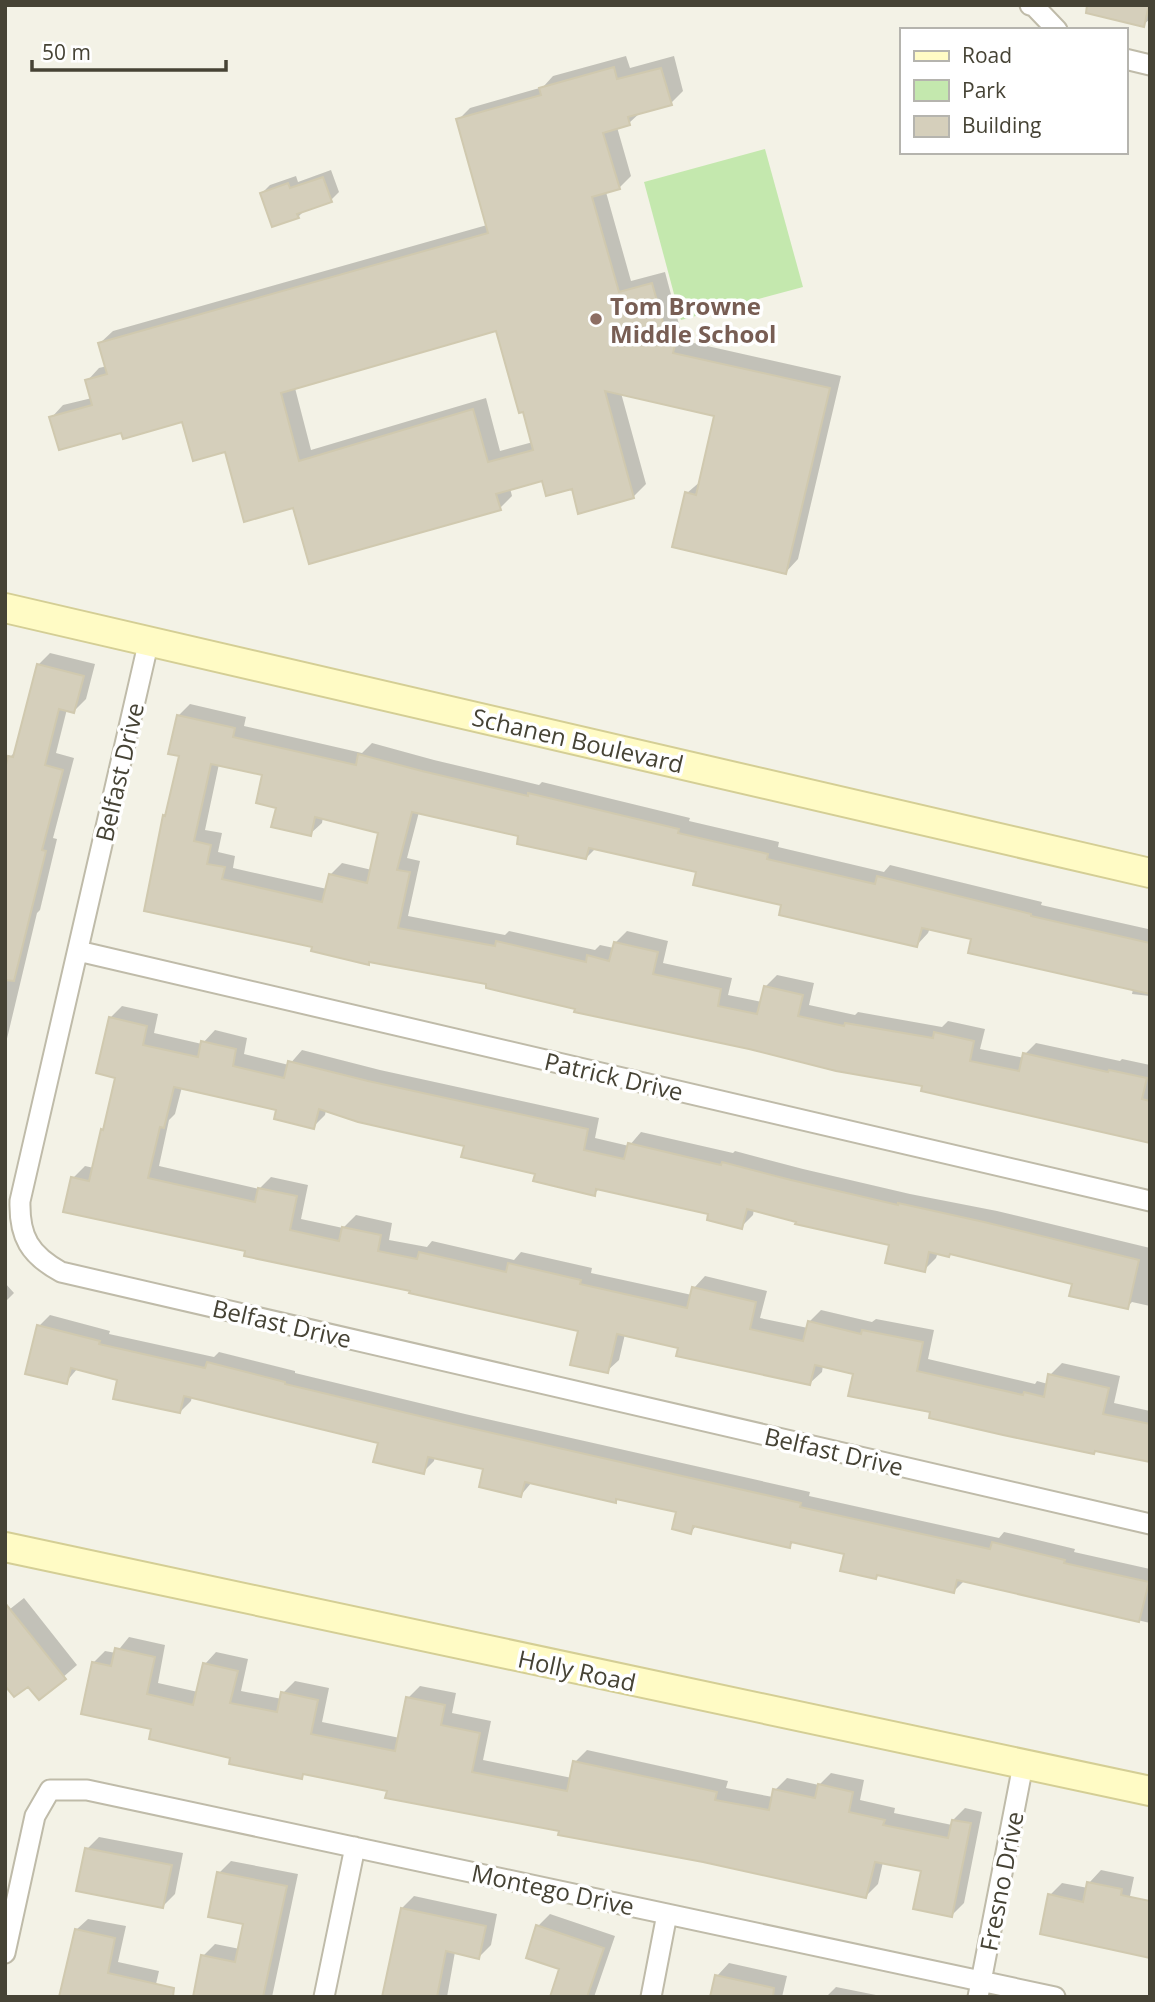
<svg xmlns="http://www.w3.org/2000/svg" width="1155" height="2002" viewBox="0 0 1155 2002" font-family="'Open Sans',sans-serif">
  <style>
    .green { fill: #c4e8ae }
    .shadow { fill: #0003; fill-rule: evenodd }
    .building { fill: #d5cfbb; stroke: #d0c9af; stroke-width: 2; fill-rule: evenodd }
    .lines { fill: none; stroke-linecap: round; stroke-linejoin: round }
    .street-casing { stroke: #bfbba9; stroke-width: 23 }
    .secondary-casing { stroke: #d4ce95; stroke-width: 32 }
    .street { stroke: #fff; stroke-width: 19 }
    .secondary { stroke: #fffbc5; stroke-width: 28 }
    .education-dot { fill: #8d6e63; stroke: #fff; stroke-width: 2.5 }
    .labels { text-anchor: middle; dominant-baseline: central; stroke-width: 7; stroke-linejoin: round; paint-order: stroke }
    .education-label { font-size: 24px; font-weight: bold; fill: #785e54; stroke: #fff; text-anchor: start }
    .street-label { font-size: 24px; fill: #464335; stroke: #fff }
  </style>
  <rect width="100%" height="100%" fill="#f3f2e6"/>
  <!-- green -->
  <path class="green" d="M 765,149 L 803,287 L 681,320 L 644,182 Z"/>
  <!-- shadow -->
  <path class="shadow" d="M 1096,5 L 1150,5 L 1150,19 L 1143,25 Z
    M 626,56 L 630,68 L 674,56 L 683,91 L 671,103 L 641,112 L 629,123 L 617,127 L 631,176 L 619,188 L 606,192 L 631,281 L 665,272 L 681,332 L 686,333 L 685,341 L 841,376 L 798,559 L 786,572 L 687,493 L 701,481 L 716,415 L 621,393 L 646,484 L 633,497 L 573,487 L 543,478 L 510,488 L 512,496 L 500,508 L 294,506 L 226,450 L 184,420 L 122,431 L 51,418 L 63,405 L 92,398 L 87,381 L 99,368 L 107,366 L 100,343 L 113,331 L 487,225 L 458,120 L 470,108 L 543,87 L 553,76 ZM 498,329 L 533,442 L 500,451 L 486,398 L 311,450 L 295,388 Z
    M 331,170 L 339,192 L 331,200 L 306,209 L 298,217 L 262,193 L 270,185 L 296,176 L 298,182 Z
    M 50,653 L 95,664 L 86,699 L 74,711 L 67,709 L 56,753 L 74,758 L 53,838 L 57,839 L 40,910 L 37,913 L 5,1047 L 5,826 L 10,757 L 16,751 L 38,665 Z
    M 190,704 L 246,717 L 244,726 L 362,753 L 372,743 L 434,760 L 539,785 L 542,782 L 690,818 L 689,821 L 779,842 L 778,847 L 884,872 L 890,865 L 1042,902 L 1041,905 L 1148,929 L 1150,927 L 1150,996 L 1132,994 L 1133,989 L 973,937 L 930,928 L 928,933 L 917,945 L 783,904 L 699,871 L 596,848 L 586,858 L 521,835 L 419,812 L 407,858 L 420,861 L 408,916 L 505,935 L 509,931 L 595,950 L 600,945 L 614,948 L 615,943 L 627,931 L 668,941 L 663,963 L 732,978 L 728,995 L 762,1002 L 765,987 L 777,975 L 814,983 L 809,1005 L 855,1015 L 858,1012 L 942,1027 L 948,1021 L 985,1029 L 980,1049 L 1024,1058 L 1025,1054 L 1036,1043 L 1120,1061 L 1122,1059 L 1150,1065 L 1150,1141 L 924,1085 L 577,1007 L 488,983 L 146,909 L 165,816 L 168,813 L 181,755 L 178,716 ZM 219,764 L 265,774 L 278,806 L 310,834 L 322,823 L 323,817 L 380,832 L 372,870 L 342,863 L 330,875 L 327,889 L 233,868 L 235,856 L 218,852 L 222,833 L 205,830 Z
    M 122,1006 L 158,1014 L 154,1033 L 202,1044 L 215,1030 L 247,1038 L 244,1054 L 289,1065 L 302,1050 L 380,1070 L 599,1118 L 595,1138 L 629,1146 L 641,1132 L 733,1153 L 735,1151 L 803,1169 L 910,1194 L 997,1211 L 1150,1248 L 1150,1306 L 1132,1302 L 1127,1307 L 1074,1282 L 951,1252 L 938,1252 L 936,1258 L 924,1270 L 891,1244 L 754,1209 L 753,1215 L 741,1227 L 710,1213 L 600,1188 L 594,1194 L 466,1144 L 326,1110 L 325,1115 L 313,1127 L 278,1109 L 182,1087 L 175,1114 L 169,1120 L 159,1166 L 259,1189 L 271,1177 L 308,1185 L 301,1219 L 343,1228 L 356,1215 L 392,1223 L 389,1240 L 427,1247 L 432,1241 L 514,1260 L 521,1252 L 592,1268 L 591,1273 L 692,1295 L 694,1288 L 705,1276 L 767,1291 L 760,1318 L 808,1328 L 809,1322 L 821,1310 L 872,1322 L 876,1319 L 934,1330 L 928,1359 L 1035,1384 L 1037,1381 L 1048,1384 L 1050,1375 L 1062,1363 L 1120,1376 L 1114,1403 L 1150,1411 L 1150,1461 L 1096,1450 L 1094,1452 L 932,1411 L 855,1372 L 823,1365 L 822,1372 L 810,1383 L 680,1346 L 625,1334 L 619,1360 L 607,1371 L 580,1329 L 246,1254 L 247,1250 L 73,1178 L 85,1166 L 94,1168 L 117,1076 L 110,1018 Z
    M 5,1283 L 14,1293 L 5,1302 Z
    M 50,1315 L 110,1331 L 109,1334 L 214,1357 L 219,1352 L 295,1371 L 295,1373 L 465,1414 L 810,1492 L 809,1496 L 999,1538 L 1004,1532 L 1075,1549 L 1074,1552 L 1150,1569 L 1150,1623 L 965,1580 L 954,1591 L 880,1573 L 876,1578 L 846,1552 L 795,1541 L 789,1546 L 697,1525 L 691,1532 L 678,1511 L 618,1497 L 615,1501 L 532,1482 L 521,1495 L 485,1468 L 435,1456 L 434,1461 L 423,1472 L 380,1442 L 192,1396 L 191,1401 L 180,1412 L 119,1379 L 78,1368 L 66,1382 L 39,1326 Z
    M 24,1598 L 77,1665 L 39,1698 L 28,1684 L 5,1613 Z
    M 129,1637 L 165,1645 L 158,1683 L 198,1692 L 205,1664 L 216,1652 L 248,1659 L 241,1691 L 282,1699 L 283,1693 L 295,1681 L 329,1688 L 322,1722 L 400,1738 L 408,1698 L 420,1686 L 456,1693 L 452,1713 L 491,1721 L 483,1760 L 572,1778 L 575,1762 L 587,1750 L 728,1781 L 726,1788 L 773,1797 L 775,1790 L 787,1778 L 819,1785 L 831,1773 L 864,1780 L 860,1800 L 895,1808 L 894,1813 L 952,1825 L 953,1820 L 965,1808 L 982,1812 L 964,1903 L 952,1915 L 923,1870 L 883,1862 L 878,1884 L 866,1896 L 389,1789 L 306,1772 L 301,1777 L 232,1756 L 153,1728 L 93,1663 L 105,1651 L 116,1653 Z
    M 99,1837 L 183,1853 L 175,1894 L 163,1906 L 87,1849 Z
    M 231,1861 L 298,1874 L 272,1997 L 194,1997 L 203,1956 L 215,1944 L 240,1949 L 245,1922 L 219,1873 Z
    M 1101,1870 L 1134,1877 L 1122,1934 L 1050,1895 L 1062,1883 L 1088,1888 L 1089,1883 Z
    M 414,1896 L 497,1914 L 491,1945 L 479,1957 L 455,1952 L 447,1997 L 384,1997 L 402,1908 Z
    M 550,1914 L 615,1936 L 594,1997 L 552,1997 L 561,1968 L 538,1926 Z
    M 88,1919 L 126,1926 L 118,1962 L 159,1971 L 153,1997 L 61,1997 L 76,1930 Z
    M 729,1963 L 787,1976 L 782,1997 L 712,1997 L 717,1976 Z
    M 836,1987 L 886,1997 L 826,1997 Z"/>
  <!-- building -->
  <path class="building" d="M 1087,5 L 1149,5 L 1144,27 L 1086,13 Z
    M 614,67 L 617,79 L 661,68 L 672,105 L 628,117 L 630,125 L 603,133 L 620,189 L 592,197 L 619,292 L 652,283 L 669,344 L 675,345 L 673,353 L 830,388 L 786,574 L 672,547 L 685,492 L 696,495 L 714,416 L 605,391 L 634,498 L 578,514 L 572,489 L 546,496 L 542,481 L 496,494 L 501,510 L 309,564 L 293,508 L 244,522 L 225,452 L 193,461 L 182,422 L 123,439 L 121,433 L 59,450 L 49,417 L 92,405 L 85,380 L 107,374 L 98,343 L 488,233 L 456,119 L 541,95 L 539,88 ZM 496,331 L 519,413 L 523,412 L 533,450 L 488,462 L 473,409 L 299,461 L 281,393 Z
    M 323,177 L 332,202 L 297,214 L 299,218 L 272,227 L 260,193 L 288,183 L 290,188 Z
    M 37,664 L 84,676 L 74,713 L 59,709 L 45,765 L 63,770 L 42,850 L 46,851 L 14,981 L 5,980 L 5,769 L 8,756 L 13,757 Z
    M 177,715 L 235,728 L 233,737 L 356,765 L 358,754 L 422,771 L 528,796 L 528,793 L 679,829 L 678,833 L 768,854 L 767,859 L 875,884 L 877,876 L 1031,914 L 1031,916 L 1150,943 L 1150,994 L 968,953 L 971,939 L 922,928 L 917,947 L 779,915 L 781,905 L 693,885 L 696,872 L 589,848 L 586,859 L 517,844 L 518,836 L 412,812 L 397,870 L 410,872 L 398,928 L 495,946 L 496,941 L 586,962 L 587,955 L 609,961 L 614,942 L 658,952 L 653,974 L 721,989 L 718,1006 L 757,1014 L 764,986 L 803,995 L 798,1016 L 844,1026 L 845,1023 L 933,1038 L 934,1032 L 974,1041 L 970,1061 L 1019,1071 L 1023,1053 L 1108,1072 L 1109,1070 L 1147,1078 L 1142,1099 L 1150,1101 L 1150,1143 L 921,1091 L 922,1086 L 836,1071 L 749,1049 L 574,1012 L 575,1009 L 486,988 L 486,984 L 369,962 L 369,965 L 311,951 L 312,947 L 144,911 L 163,815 L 165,816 L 179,756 L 168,754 ZM 211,764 L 262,775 L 256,803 L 276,808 L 271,827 L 311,836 L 315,817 L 378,833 L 367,883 L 329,874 L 322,902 L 222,879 L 225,867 L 207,864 L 211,845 L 194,841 Z
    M 109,1017 L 147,1026 L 143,1045 L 198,1057 L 201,1041 L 236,1049 L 233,1066 L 284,1078 L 288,1061 L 368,1081 L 588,1129 L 584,1150 L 624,1159 L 628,1143 L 721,1165 L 722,1162 L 791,1180 L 898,1205 L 898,1203 L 984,1222 L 1139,1260 L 1128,1309 L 1069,1296 L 1072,1284 L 950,1254 L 949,1257 L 929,1252 L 925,1272 L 885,1263 L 889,1245 L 795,1224 L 796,1222 L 747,1209 L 742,1229 L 707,1220 L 708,1214 L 596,1189 L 595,1196 L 533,1181 L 535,1174 L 461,1157 L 464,1146 L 358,1122 L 319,1109 L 314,1129 L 274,1119 L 276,1110 L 174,1087 L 164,1128 L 160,1127 L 148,1178 L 255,1202 L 258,1188 L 297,1196 L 290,1230 L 339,1241 L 342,1227 L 381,1235 L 378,1251 L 417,1259 L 419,1252 L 506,1272 L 508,1263 L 581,1280 L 580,1284 L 687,1308 L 692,1287 L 756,1302 L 750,1329 L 803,1341 L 808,1321 L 861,1334 L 862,1330 L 923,1342 L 917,1371 L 1023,1395 L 1024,1392 L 1044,1397 L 1048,1374 L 1109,1388 L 1103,1414 L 1150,1424 L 1150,1462 L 1095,1451 L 1094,1454 L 1003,1435 L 929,1418 L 930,1412 L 848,1396 L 853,1374 L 815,1365 L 810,1385 L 676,1356 L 678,1348 L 617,1334 L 608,1373 L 570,1365 L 578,1331 L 409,1293 L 410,1291 L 244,1256 L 245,1251 L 63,1212 L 71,1177 L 89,1181 L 101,1129 L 103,1130 L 115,1078 L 96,1073 Z
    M 37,1325 L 100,1341 L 99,1344 L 205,1368 L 207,1362 L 285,1382 L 285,1384 L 453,1424 L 801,1503 L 800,1507 L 990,1549 L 992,1542 L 1065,1560 L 1064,1563 L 1149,1582 L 1139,1622 L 957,1580 L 954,1593 L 877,1575 L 876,1579 L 840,1571 L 844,1554 L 791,1542 L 790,1548 L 693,1526 L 691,1534 L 672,1529 L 676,1512 L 616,1499 L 616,1503 L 525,1482 L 521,1497 L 479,1487 L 483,1469 L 428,1457 L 424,1474 L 373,1462 L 378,1443 L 184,1396 L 180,1413 L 113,1399 L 117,1380 L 71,1368 L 67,1384 L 25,1374 Z
    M 5,1603 L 66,1679 L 39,1700 L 28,1687 L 14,1697 L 5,1686 Z
    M 115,1648 L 155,1657 L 147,1694 L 193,1705 L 203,1663 L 238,1671 L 230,1703 L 277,1712 L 281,1692 L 318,1700 L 311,1734 L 395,1751 L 406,1697 L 445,1705 L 441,1725 L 480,1733 L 472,1772 L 567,1791 L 573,1761 L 717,1792 L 715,1800 L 769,1810 L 773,1789 L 815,1798 L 818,1784 L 853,1792 L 849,1812 L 885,1820 L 883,1825 L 948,1838 L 952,1820 L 971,1823 L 952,1917 L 913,1909 L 921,1871 L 875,1862 L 866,1898 L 703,1862 L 558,1835 L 559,1831 L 385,1798 L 387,1791 L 303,1774 L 302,1779 L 229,1764 L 230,1758 L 149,1739 L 151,1729 L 81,1714 L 92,1662 L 111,1666 Z
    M 85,1848 L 172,1865 L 163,1908 L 76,1891 Z
    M 217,1872 L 287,1886 L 263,1997 L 193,1997 L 201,1955 L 235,1962 L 243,1924 L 208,1917 Z
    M 1087,1882 L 1122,1889 L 1121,1895 L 1150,1901 L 1150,1958 L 1040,1934 L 1048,1894 L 1083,1902 Z
    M 401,1908 L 486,1926 L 479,1959 L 446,1951 L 437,1997 L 382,1997 Z
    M 536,1925 L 604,1948 L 587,1997 L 550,1997 L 559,1969 L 526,1958 Z
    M 75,1929 L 115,1938 L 108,1973 L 174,1988 L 173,1997 L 59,1997 Z
    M 715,1975 L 774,1988 L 773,1997 L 710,1997 Z"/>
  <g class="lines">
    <defs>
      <path id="street" d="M 1030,5 L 1034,6 L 1057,30
        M 1125,59 L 1150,65
        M 149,640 L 20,1201 C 19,1237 30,1255 61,1272 L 1150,1524
        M 78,951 L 1150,1201
        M 5,1953 L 35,1816 L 50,1790 L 87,1790 L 1055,1997
        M 324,1997 L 355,1847
        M 651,1997 L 667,1914
        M 978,1997 L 1023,1765"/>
      <path id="secondary" d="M 5,608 L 1150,873
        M 5,1547 L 1150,1791"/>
    </defs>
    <!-- street casing -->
    <use href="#street" class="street-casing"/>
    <!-- secondary casing -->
    <use href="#secondary" class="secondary-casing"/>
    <!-- street -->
    <use href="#street" class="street"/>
    <!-- secondary -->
    <use href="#secondary" class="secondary"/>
  </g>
  <!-- markers -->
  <circle class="education-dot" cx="596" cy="319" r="7"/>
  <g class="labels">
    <!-- education labels -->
    <g class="education-label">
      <text x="610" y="305">Tom Browne<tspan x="610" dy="28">Middle School</tspan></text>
    </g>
    <!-- street labels -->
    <g class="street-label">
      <text transform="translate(578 740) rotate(13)">Schanen Boulevard</text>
      <text transform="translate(119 772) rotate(-77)">Belfast Drive</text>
      <text transform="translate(614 1076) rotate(13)">Patrick Drive</text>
      <text transform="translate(282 1323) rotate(13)">Belfast Drive</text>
      <text transform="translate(834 1451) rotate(13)">Belfast Drive</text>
      <text transform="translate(577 1670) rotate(12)">Holly Road</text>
      <text transform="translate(1001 1881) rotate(-79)">Fresno Drive</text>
      <text transform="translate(553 1889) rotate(12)">Montego Drive</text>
    </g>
  </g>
  <!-- border -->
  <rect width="1155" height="2002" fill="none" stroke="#464335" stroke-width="14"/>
  <!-- legend -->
  <rect x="900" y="28" width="228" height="126" fill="#ffffff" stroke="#b5b4ae" stroke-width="2"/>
  <rect x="914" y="51" width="35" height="10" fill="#fffbc5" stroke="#b5b4ae" stroke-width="2"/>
  <text x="962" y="63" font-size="21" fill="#464335">Road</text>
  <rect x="914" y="80" width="35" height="21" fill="#c4e8ae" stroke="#b5b4ae" stroke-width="2"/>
  <text x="962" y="98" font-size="21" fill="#464335">Park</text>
  <rect x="914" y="116" width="35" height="21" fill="#d5cfbb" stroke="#b5b4ae" stroke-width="2"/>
  <text x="962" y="133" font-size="21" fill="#464335">Building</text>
  <!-- scale -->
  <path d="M32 60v10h194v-10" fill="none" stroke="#464335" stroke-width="3.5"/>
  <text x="42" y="60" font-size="21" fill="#464335" stroke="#ffffff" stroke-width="5" paint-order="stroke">50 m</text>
</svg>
